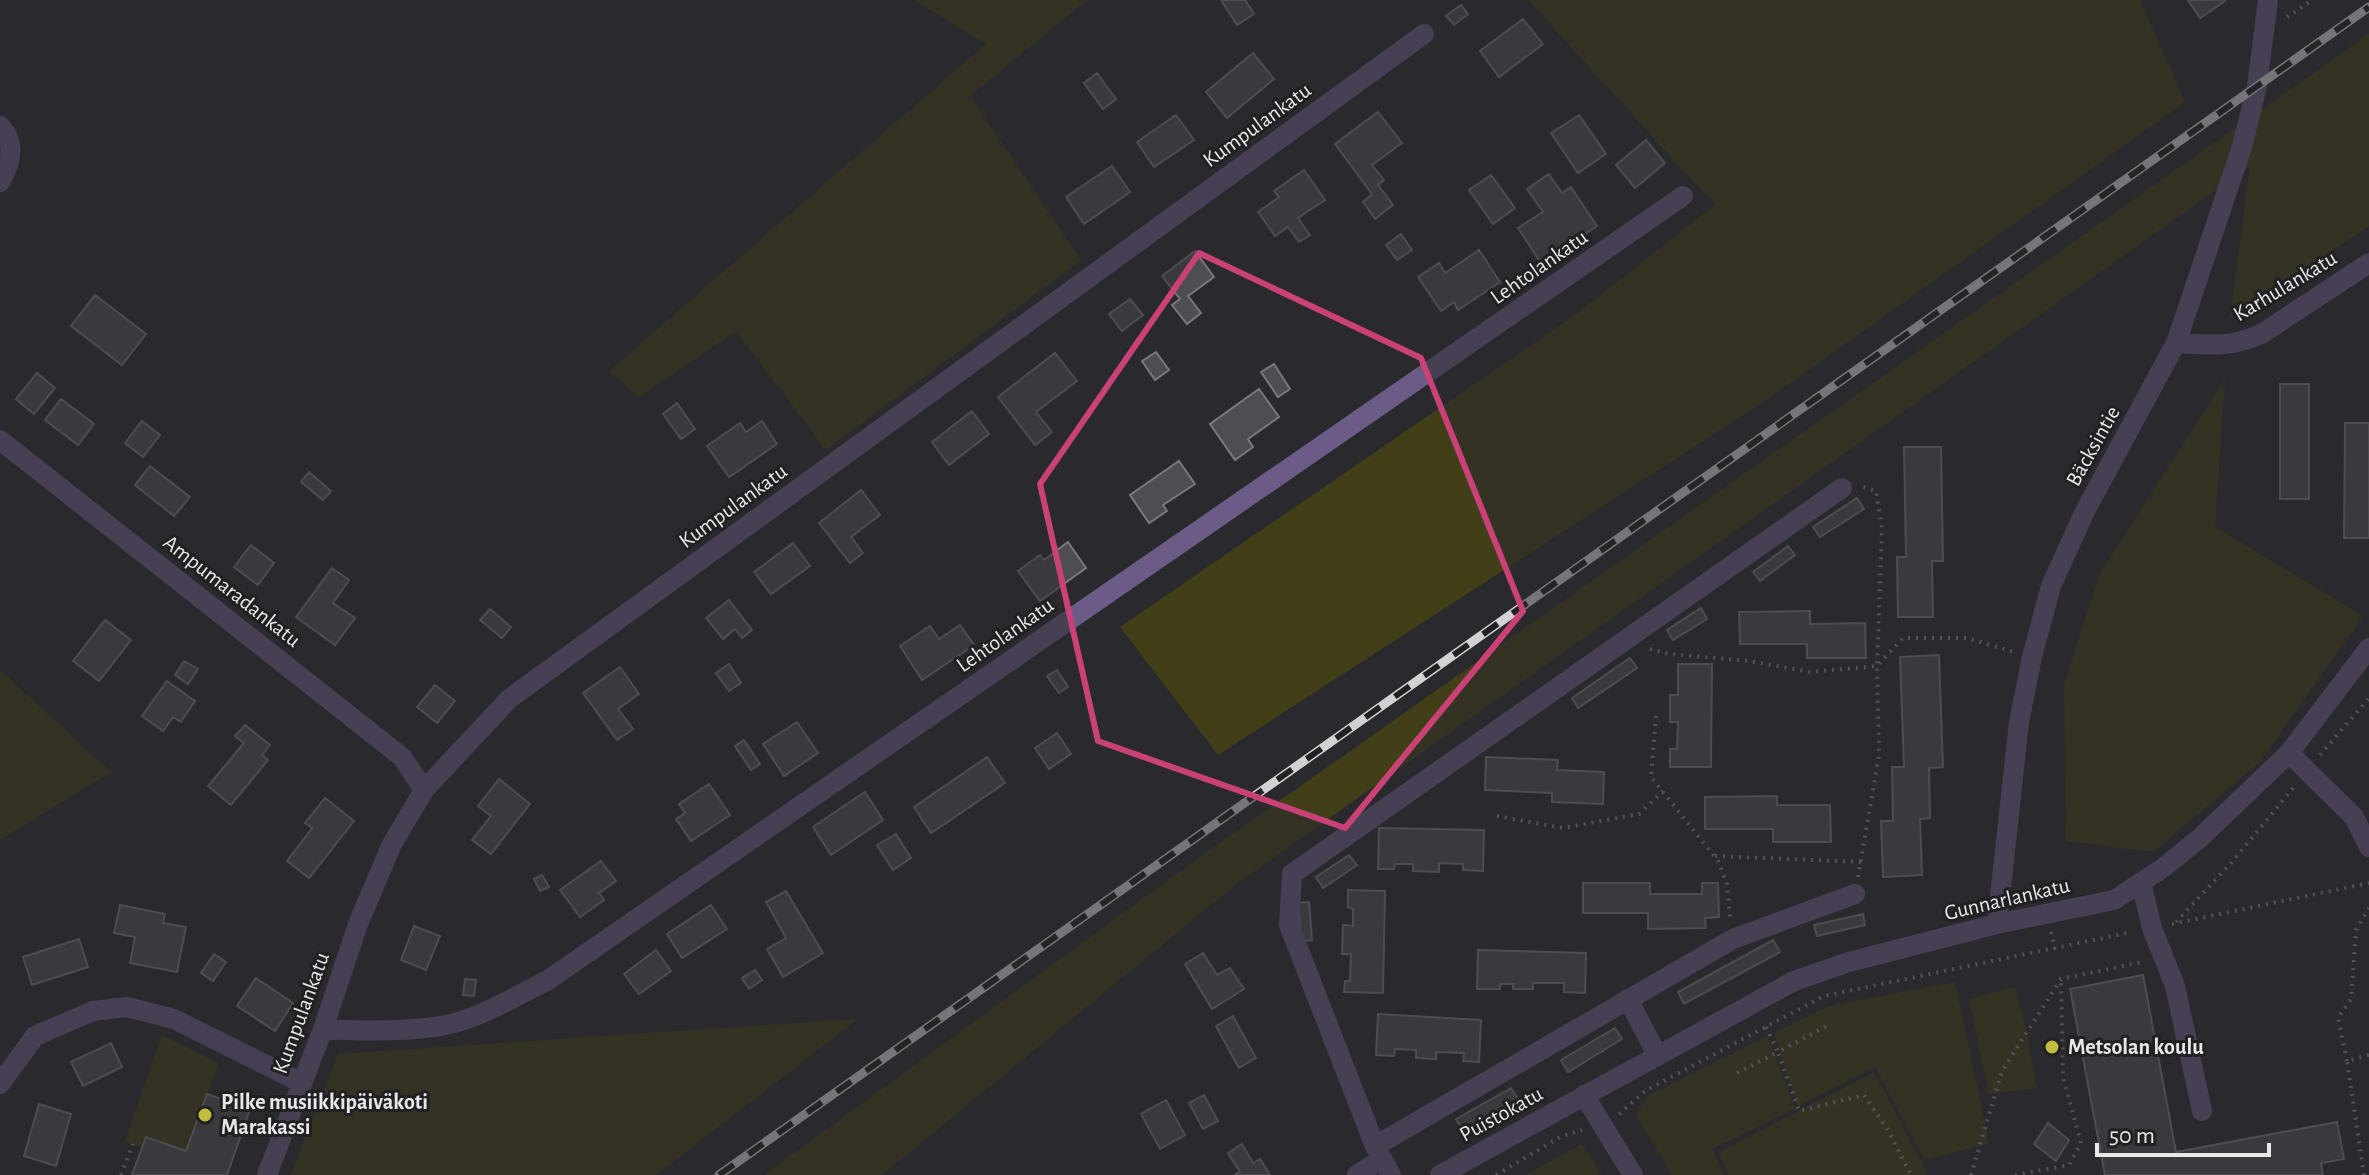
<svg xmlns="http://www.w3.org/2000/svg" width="2369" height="1175" viewBox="0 0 2369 1175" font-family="'Alegreya Sans',sans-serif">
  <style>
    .green { fill: #413f17 }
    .building { fill: #4e4d51; stroke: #79787c; stroke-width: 2 }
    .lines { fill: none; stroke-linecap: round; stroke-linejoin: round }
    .path { stroke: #858487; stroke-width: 4; stroke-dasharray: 2 6; stroke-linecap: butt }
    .minor { stroke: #6a5c86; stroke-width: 20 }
    .rail-casing { stroke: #d2d1d4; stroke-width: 9 }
    .rail { stroke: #212023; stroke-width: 6; stroke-dasharray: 18; stroke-linecap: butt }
    .marked { fill: none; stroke: #ca4178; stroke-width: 6; stroke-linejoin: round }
    .poi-dot { fill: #c3bd3e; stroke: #212023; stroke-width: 3 }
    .labels { text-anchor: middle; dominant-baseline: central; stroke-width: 6; stroke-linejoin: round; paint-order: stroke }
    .street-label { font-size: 22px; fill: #e8e7ea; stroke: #212023 }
    .poi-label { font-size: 22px; font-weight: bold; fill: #e8e7ea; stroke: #212023; text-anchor: start }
  </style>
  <rect width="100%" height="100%" fill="#2a292d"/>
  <!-- green -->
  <path class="green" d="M 914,0 L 1087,0 L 970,96 L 1081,260 L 826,450 L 736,331 L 639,397 L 609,371 L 986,44 Z
    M 1528,0 L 2140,0 L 2185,102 L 1765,401 L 1218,755 L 1120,627 L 1571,318 L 1715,205 Z
    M 2369,34 L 2369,226 L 2230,318 L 2250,166 L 1235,885 L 882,1175 L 764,1175 L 1204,854 Z
    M 2225,379 L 2215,527 L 2363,616 L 2260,762 L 2153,852 L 2066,841 L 2064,685 L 2099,575 Z
    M 0,670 L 111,772 L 0,840 Z
    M 1955,982 L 1989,1143 L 1925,1160 L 1875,1067 L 1798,1106 L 1774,1033 L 1829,1006 Z
    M 2015,987 L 2026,1028 L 2037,1088 L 1989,1094 L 1969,999 Z
    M 858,1019 L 656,1175 L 291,1175 L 338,1054 Z
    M 162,1035 L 219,1063 L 186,1151 L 147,1137 L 142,1147 L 125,1141 Z
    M 1767,1036 L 1795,1108 L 1712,1149 L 1724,1175 L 1672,1175 L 1636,1115 L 1649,1095 Z
    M 1874,1072 L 1928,1175 L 1729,1175 L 1718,1153 Z
    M 1582,1144 L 1602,1175 L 1525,1175 Z"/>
  <!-- building -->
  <path class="building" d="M 1221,0 L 1245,0 L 1254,14 L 1237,25 Z
    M 2188,0 L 2225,0 L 2225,1 L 2200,18 Z
    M 1461,5 L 1468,14 L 1454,25 L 1446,16 Z
    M 1523,19 L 1543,44 L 1499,77 L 1480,51 Z
    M 1253,53 L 1274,79 L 1227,118 L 1206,92 Z
    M 1097,73 L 1116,99 L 1103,109 L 1084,83 Z
    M 1378,112 L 1402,143 L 1372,165 L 1384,180 L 1378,185 L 1393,205 L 1375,219 L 1363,202 L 1372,194 L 1335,144 Z
    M 1176,115 L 1194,140 L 1154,167 L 1137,142 Z
    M 1579,115 L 1606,154 L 1578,173 L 1551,133 Z
    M 1646,140 L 1665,163 L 1635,188 L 1616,165 Z
    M 1112,166 L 1130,192 L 1084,224 L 1066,197 Z
    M 1304,170 L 1325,200 L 1298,218 L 1310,235 L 1299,242 L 1288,227 L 1275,236 L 1258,212 L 1279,197 L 1274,191 Z
    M 1549,174 L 1562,193 L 1571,187 L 1597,226 L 1541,263 L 1518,228 L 1543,212 L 1527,189 Z
    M 1491,175 L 1515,208 L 1493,224 L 1469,190 Z
    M 1401,234 L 1412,250 L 1397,260 L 1386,245 Z
    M 1479,250 L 1500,282 L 1458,310 L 1454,302 L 1441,311 L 1418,277 L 1439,263 L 1445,273 Z
    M 1195,251 L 1214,277 L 1188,296 L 1201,313 L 1187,324 L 1172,305 L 1180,299 L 1162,276 Z
    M 95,295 L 146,334 L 122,365 L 71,326 Z
    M 1130,299 L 1143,315 L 1122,331 L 1109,314 Z
    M 1156,352 L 1169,370 L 1155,380 L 1142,361 Z
    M 1055,353 L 1077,381 L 1036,412 L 1052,432 L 1035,445 L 998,397 Z
    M 1274,364 L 1290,389 L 1278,397 L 1261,372 Z
    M 37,373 L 55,388 L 34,414 L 16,399 Z
    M 2280,384 L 2309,384 L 2309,499 L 2280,499 Z
    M 1259,389 L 1279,417 L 1248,439 L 1253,447 L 1235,460 L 1210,424 Z
    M 61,399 L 94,424 L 78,445 L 45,420 Z
    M 677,403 L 695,429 L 681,439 L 663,414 Z
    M 972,411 L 989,434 L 949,465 L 932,442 Z
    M 142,421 L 160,435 L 143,457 L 125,443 Z
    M 762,421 L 777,444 L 729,477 L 707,446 L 740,423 L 746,432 Z
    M 2345,423 L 2369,423 L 2369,538 L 2344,538 Z
    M 1904,447 L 1941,447 L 1943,561 L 1932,561 L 1933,617 L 1898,617 L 1897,557 L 1906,557 Z
    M 1179,461 L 1195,484 L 1163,505 L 1167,511 L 1149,523 L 1130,495 Z
    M 150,466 L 190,497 L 174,516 L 135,485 Z
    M 309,472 L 331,491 L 323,500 L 301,482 Z
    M 861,490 L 880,515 L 851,537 L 863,553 L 850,563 L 819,523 Z
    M 1857,498 L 1864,509 L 1820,537 L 1813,527 Z
    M 1068,542 L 1086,568 L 1040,601 L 1018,571 L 1040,555 L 1044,560 Z
    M 793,543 L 810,566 L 771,594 L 754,572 Z
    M 251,545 L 274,563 L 258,585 L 234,567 Z
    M 1788,546 L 1795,555 L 1760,581 L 1753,572 Z
    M 332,568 L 349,580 L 333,603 L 355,618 L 335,645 L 296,617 Z
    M 729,600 L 752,630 L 742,638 L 735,629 L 723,639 L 706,618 Z
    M 1701,608 L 1707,619 L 1673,640 L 1667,630 Z
    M 490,609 L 511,627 L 502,638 L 480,620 Z
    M 1810,611 L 1810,624 L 1865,623 L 1866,658 L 1807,658 L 1807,644 L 1740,644 L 1739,612 Z
    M 105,620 L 131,640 L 99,681 L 73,661 Z
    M 960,625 L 974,645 L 922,680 L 900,646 L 930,626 L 939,639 Z
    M 1939,655 L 1943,767 L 1929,768 L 1930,818 L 1920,819 L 1922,875 L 1883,877 L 1881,821 L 1893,821 L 1892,767 L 1904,767 L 1900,657 Z
    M 1630,658 L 1637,668 L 1578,708 L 1572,698 Z
    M 184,661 L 198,669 L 188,684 L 175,675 Z
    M 729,664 L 741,683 L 729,691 L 716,673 Z
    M 1678,664 L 1712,664 L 1711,767 L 1670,767 L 1670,749 L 1677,749 L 1678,722 L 1670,722 L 1670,695 L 1678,695 Z
    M 620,667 L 639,694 L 618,709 L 633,729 L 617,740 L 583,693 Z
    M 1057,670 L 1068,687 L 1059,693 L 1047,676 Z
    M 167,681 L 195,701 L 181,722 L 173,717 L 163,731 L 142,716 Z
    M 435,685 L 455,701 L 437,723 L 417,707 Z
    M 797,722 L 818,753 L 784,776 L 763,744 Z
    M 245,725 L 270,745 L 262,755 L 268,760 L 231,805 L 208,786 L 244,743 L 235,736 Z
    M 1057,733 L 1071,754 L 1049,769 L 1035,748 Z
    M 744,740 L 760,764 L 751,770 L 735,746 Z
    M 987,757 L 1005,783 L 931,833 L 914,807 Z
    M 1486,757 L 1558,760 L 1557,770 L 1604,772 L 1603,804 L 1552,802 L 1552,793 L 1485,790 Z
    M 499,779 L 530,804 L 491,854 L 472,840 L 491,816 L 478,806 Z
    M 709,784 L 730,815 L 691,841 L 676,819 L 685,813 L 679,804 Z
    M 865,792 L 883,820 L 831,855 L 813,827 Z
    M 1777,796 L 1777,805 L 1830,805 L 1831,842 L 1773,842 L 1773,829 L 1705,829 L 1705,797 Z
    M 325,798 L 354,821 L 309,878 L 287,861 L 312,828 L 305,823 Z
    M 1379,828 L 1484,830 L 1483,871 L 1463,870 L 1463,864 L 1439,863 L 1439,872 L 1413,871 L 1413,864 L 1395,864 L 1394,869 L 1378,869 Z
    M 896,834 L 911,858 L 893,870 L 877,845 Z
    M 1349,855 L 1357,865 L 1323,888 L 1316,877 Z
    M 601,861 L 616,881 L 599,893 L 604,900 L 580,917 L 560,890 Z
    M 542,875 L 549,887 L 540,891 L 534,879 Z
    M 1583,883 L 1650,883 L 1650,894 L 1702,894 L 1702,883 L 1718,883 L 1719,917 L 1705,918 L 1706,928 L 1648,929 L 1648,913 L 1583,913 Z
    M 1348,890 L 1385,891 L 1383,993 L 1344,992 L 1345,981 L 1350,981 L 1351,954 L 1342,954 L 1343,925 L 1353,926 L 1353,909 L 1348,907 Z
    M 786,891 L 823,953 L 783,977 L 767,949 L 786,938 L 766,902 Z
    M 1309,902 L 1312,940 L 1301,941 L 1298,903 Z
    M 120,905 L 165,914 L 163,923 L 186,927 L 177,972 L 130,963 L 135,937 L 114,933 Z
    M 711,905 L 727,929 L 682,958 L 667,934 Z
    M 1863,914 L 1865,925 L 1817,936 L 1814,925 Z
    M 414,926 L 440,936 L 426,970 L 401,960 Z
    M 79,939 L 88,967 L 32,985 L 23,957 Z
    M 1773,940 L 1780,952 L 1684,1004 L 1678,992 Z
    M 656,950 L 671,971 L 639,994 L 624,974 Z
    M 1478,950 L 1586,953 L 1585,993 L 1564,992 L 1564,983 L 1533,983 L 1533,989 L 1513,989 L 1513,984 L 1500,984 L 1500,989 L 1477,989 Z
    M 1203,953 L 1217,975 L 1230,968 L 1244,989 L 1212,1009 L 1185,964 Z
    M 214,954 L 226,962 L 213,981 L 201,973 Z
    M 755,970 L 762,980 L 749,989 L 742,978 Z
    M 2143,975 L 2176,1152 L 2337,1122 L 2344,1159 L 2321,1163 L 2323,1175 L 2105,1175 L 2070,989 Z
    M 256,978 L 293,1003 L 275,1031 L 237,1006 Z
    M 465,979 L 476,980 L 474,996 L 463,995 Z
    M 1378,1014 L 1481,1020 L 1479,1062 L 1463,1061 L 1464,1053 L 1436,1052 L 1436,1059 L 1416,1058 L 1416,1050 L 1395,1049 L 1394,1056 L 1376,1055 Z
    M 1233,1016 L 1256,1058 L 1239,1068 L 1216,1026 Z
    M 1615,1028 L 1622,1039 L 1568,1072 L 1561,1060 Z
    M 111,1043 L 122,1067 L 83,1086 L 71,1062 Z
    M 1511,1088 L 1519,1101 L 1464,1132 L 1456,1119 Z
    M 207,1094 L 250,1109 L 227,1175 L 132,1175 L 146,1137 L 186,1151 Z
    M 1204,1095 L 1218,1121 L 1203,1129 L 1189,1103 Z
    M 1166,1100 L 1185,1135 L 1160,1149 L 1141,1114 Z
    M 39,1104 L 71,1114 L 56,1166 L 24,1156 Z
    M 2048,1123 L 2069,1140 L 2056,1161 L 2034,1144 Z
    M 1242,1144 L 1253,1163 L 1260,1159 L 1270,1175 L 1234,1175 L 1240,1172 L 1228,1153 Z"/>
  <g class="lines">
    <!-- path -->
    <path class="path" d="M 2287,17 L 2312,0
      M 1650,649 L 1669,654 L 1749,661 L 1810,672 L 1877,666 L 1882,528 L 1876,491 L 1863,487
      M 1656,716 L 1651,777 L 1718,861 L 1727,884 L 1730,917
      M 2320,755 L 2369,698
      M 1497,816 L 1563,828 L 1639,814 L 1663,791
      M 1715,856 L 1861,862
      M 1858,877 L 1879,755 L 1877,666 L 1903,638 L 1967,638 L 2014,652
      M 2176,922 L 2232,862 L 2294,787
      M 2172,924 L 2369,883
      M 2051,932 L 2055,949
      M 1766,1027 L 1778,1052 L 1831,1024
      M 2347,1061 L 2338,1018 L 2351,999 L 2356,930 L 2369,908
      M 1737,1073 L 1778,1052 L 1799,1111 L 1864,1095 L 1888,1130 L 1911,1175
      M 1619,1114 L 1645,1091 L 1824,996 L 2132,932
      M 121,1175 L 133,1144
      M 1496,1175 L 1560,1137 L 1582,1130
      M 1971,1175 L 2002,1071 L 2061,979 L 2142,962
      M 2015,1175 L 2069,1165 L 2081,1143 L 2063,1077 L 2061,982
      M 2364,1175 L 2347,1061 L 2369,1055"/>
    <!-- minor -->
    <path class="minor" d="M 0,126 C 17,143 11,163 0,182
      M 2176,343 C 2210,345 2232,348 2263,333 L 2369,263
      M 0,440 L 402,757 L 424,790
      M 2289,753 L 2354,817 L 2369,847
      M 2141,882 L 2152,928 L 2175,986 L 2202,1111
      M 1997,924 L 2019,722 L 2032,657 L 2051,586 L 2085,511 L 2176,343 L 2242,147 L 2257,86 L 2268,0
      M 1628,999 L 1657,1055
      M 323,1029 C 360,1031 398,1032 434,1027 C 475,1022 512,998 548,980 L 1683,196
      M 0,1084 L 35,1036 L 93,1011 L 127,1007 L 174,1019 L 302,1083
      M 1584,1095 L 1633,1175
      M 1375,1146 L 1733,939 L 1855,894
      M 267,1175 L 323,1029 L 358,924 L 392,844 L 424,790 L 509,699 L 1424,34
      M 1357,1175 L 1382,1159
      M 1391,1175 L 1375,1146 L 1289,925 L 1292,874 L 1842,488
      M 1440,1175 L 1794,981 L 1849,962 L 1997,924 L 2114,900 L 2163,868 L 2200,838 L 2289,753 L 2369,648"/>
    <defs>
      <path id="rail" d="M 719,1175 L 2369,7"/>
    </defs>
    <!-- rail casing -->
    <use href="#rail" class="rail-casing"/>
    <!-- rail -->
    <use href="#rail" class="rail"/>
  </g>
  <!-- marked area -->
  <path d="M0 0H2369V1175H0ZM 1199,253 L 1421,358 L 1523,611 L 1345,828 L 1098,741 L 1040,484 Z" fill="#2a292d" fill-opacity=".55" fill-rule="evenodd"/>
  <path class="marked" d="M 1199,253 L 1421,358 L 1523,611 L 1345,828 L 1098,741 L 1040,484 Z"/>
  <!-- markers -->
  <g class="poi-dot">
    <circle cx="2052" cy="1047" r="8"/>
    <circle cx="205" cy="1115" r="8"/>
  </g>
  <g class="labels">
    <!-- street labels -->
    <g class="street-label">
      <text transform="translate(1257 125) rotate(-36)">Kumpulankatu</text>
      <text transform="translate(1539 267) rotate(-35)">Lehtolankatu</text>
      <text transform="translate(2285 286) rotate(-31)">Karhulankatu</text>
      <text transform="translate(2093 446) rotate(-61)">Bäcksintie</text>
      <text transform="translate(733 506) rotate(-36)">Kumpulankatu</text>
      <text transform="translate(232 591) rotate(38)">Ampumaradankatu</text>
      <text transform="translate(1005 635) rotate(-35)">Lehtolankatu</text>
      <text transform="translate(2007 899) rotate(-13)">Gunnarlankatu</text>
      <text transform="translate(301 1013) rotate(-70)">Kumpulankatu</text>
      <text transform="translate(1501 1114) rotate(-29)">Puistokatu</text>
    </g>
    <!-- poi labels -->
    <g class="poi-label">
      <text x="2068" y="1047">Metsolan koulu</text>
      <text x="221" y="1102">Pilke musiikkipäiväkoti<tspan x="221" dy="25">Marakassi</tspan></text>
    </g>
  </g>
  <!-- scale -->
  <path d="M2097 1143v12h172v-12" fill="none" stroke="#e8e7ea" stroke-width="4"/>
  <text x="2109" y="1143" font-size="24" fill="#e8e7ea" stroke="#212023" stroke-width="6" paint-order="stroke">50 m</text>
</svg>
